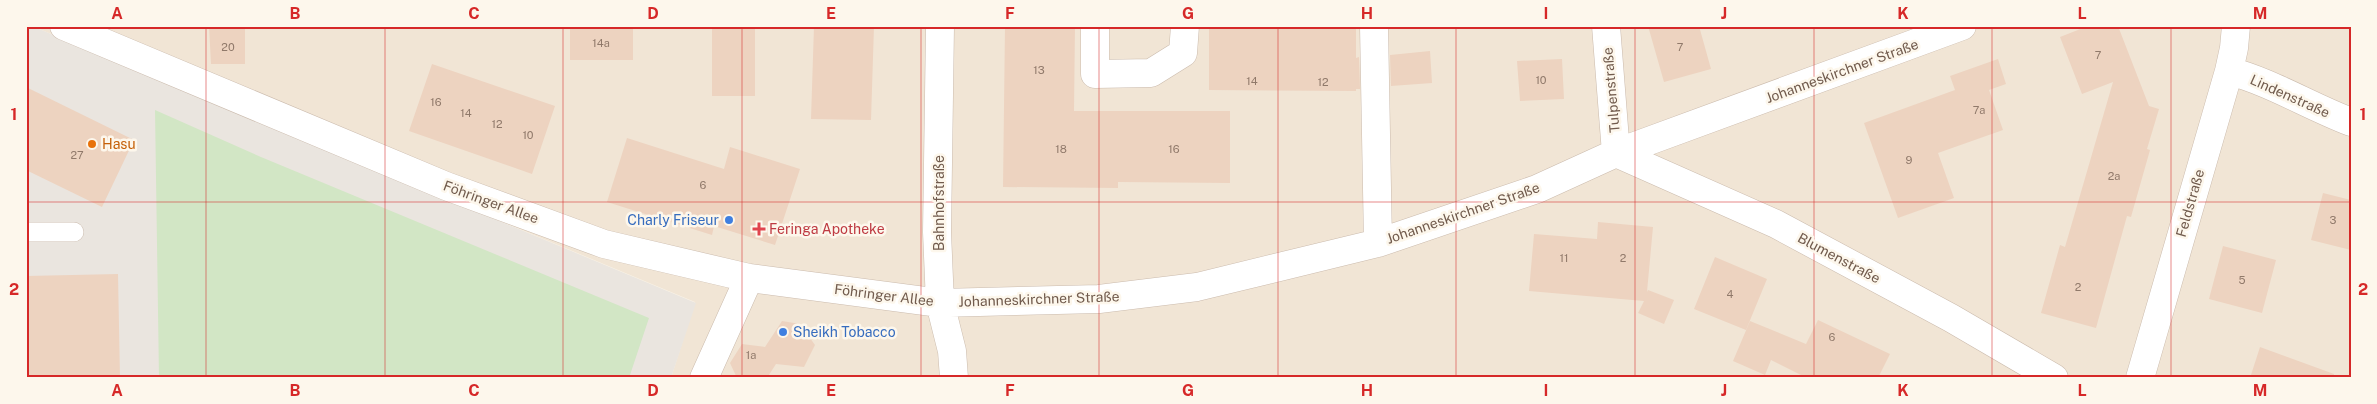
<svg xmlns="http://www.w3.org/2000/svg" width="2377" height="404" viewBox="0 0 2377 404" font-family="'Public Sans',sans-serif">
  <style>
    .residential { fill: #f1e5d5 }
    .industrial { fill: #eae5df }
    .green { fill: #d2e6c5 }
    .building { fill: #edd3c0 }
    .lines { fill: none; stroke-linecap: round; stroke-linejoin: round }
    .service-casing { stroke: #cbbbad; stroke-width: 20 }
    .minor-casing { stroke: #cbbbad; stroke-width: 29 }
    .service { stroke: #fff; stroke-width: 19 }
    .minor { stroke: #fff; stroke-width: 28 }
    .grid { fill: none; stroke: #d62828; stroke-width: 1; stroke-opacity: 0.55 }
    .food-dot { fill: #e8710a; stroke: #fdf7ec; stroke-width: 2 }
    .shop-dot { fill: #3f7fe0; stroke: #fdf7ec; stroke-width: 2 }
    .health-dot { fill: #e0444e; stroke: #fdf7ec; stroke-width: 2 }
    .labels { text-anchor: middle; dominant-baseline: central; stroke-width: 5; stroke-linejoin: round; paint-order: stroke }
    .number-label { font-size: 11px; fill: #90796a }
    .street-label { font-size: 14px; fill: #715b4d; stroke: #fdf7ec }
    .food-label { font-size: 14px; fill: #c56008; stroke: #fdf7ec; text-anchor: start }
    .shop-label { font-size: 14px; fill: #366cbe; stroke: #fdf7ec; text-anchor: end }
    .health-label { font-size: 14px; fill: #be3a42; stroke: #fdf7ec; text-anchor: start }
    .neatline { fill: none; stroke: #d62828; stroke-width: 2 }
    .grid-label { font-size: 16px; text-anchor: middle; font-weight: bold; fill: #d62828 }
  </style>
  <rect width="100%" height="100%" fill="#faf3e6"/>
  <!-- residential -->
  <path class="residential" d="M 32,26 L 2351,26 L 2351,378 L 671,378 L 695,302 Z"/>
  <!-- industrial -->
  <path class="industrial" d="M 26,26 L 32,26 L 696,303 L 671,378 L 26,378 Z"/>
  <!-- green -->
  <path class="green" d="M 155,110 L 261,157 L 649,318 L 629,378 L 159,378 Z"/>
  <!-- building -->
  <path class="building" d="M 209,26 L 245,26 L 245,64 L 211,64 Z
    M 570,26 L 633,26 L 633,60 L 570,60 Z
    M 712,26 L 755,26 L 755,96 L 712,96 Z
    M 814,26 L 874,26 L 871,120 L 811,119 Z
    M 1005,26 L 1075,26 L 1074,111 L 1230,111 L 1230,183 L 1118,182 L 1118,188 L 1003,187 Z
    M 1648,26 L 1699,26 L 1711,69 L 1664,82 Z
    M 2088,26 L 2118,26 L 2149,106 L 2159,109 L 2147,149 L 2150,150 L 2131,217 L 2127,216 L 2096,328 L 2041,313 L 2060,245 L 2065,247 L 2113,82 L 2082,94 L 2060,37 Z
    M 1209,28 L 1356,29 L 1356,58 L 1359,57 L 1360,89 L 1356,89 L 1356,91 L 1209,90 Z
    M 1430,51 L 1432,83 L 1391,86 L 1390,55 Z
    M 1562,59 L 1564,99 L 1520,101 L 1517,61 Z
    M 1998,59 L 2006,84 L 1989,90 L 2003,130 L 1938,153 L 1954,198 L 1898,218 L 1864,123 L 1955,90 L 1950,76 Z
    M 432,64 L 555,106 L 532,174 L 409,131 Z
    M 26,87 L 134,140 L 102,207 L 26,170 Z
    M 627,138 L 724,169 L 730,147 L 800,169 L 775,245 L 714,226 L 712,235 L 607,202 Z
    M 2323,193 L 2351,200 L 2351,250 L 2311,240 Z
    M 1598,222 L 1653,227 L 1647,292 L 1648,290 L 1674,300 L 1664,324 L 1638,313 L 1644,301 L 1529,291 L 1534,234 L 1597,239 Z
    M 2223,246 L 2276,260 L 2262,313 L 2209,299 Z
    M 1715,257 L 1767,279 L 1746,330 L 1694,309 Z
    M 118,274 L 120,378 L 26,378 L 26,276 Z
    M 1818,320 L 1890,354 L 1878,378 L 1807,378 L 1771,360 L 1765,375 L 1733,361 L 1750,321 L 1806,344 Z
    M 782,321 L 800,324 L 815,345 L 804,367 L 776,364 L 767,378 L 737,378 L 730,363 L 742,344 L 765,347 Z
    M 2260,347 L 2334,374 L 2334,378 L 2250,378 Z"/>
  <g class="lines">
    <defs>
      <path id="service" d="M 26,232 L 74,232"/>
      <path id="minor" d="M 64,26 L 446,186 L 604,244 L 749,278 L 940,303 L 1099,299 L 1197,287 L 1378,243 L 1537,189 L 1616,153 L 1962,26
        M 940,26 L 937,232 L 940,303 L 952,351 L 954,378
        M 1095,26 L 1095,74 L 1151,73 L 1183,53 L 1185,26
        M 1374,26 L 1378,243
        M 1606,26 L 1616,153 L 1776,224 L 1951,318 L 2054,378
        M 2229,71 C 2271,82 2309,106 2351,122
        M 704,378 L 749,278
        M 2140,378 L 2229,71 L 2234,48 L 2236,26"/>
    </defs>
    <!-- service casing -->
    <use href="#service" class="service-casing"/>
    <!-- minor casing -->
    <use href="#minor" class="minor-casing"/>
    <!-- service -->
    <use href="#service" class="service"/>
    <!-- minor -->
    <use href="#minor" class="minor"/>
  </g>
  <!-- grid -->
  <path class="grid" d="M 206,26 L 206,378M 385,26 L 385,378M 563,26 L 563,378M 742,26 L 742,378M 921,26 L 921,378M 1099,26 L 1099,378M 1278,26 L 1278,378M 1456,26 L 1456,378M 1635,26 L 1635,378M 1814,26 L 1814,378M 1992,26 L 1992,378M 2171,26 L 2171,378M 26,202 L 2351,202"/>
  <!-- markers -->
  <circle class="food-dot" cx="92" cy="144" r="5"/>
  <g class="shop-dot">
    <circle cx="729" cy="220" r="5"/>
    <circle cx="783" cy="332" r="5"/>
  </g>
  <path class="health-dot" d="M756.5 221.5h5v5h5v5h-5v5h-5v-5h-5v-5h5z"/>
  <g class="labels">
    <!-- number labels -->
    <g class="number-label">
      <text x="601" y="43">14a</text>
      <text x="228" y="47">20</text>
      <text x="1680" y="47">7</text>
      <text x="2098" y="55">7</text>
      <text x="1039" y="70">13</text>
      <text x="1541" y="80">10</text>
      <text x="1252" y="81">14</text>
      <text x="1323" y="82">12</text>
      <text x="436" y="102">16</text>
      <text x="1979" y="110">7a</text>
      <text x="466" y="113">14</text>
      <text x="497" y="124">12</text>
      <text x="528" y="135">10</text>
      <text x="1061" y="149">18</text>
      <text x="1174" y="149">16</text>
      <text x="77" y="155">27</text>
      <text x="1909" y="160">9</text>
      <text x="2114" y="176">2a</text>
      <text x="703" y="185">6</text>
      <text x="2333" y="220">3</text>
      <text x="1564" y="258">11</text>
      <text x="1623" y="258">2</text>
      <text x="2242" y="280">5</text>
      <text x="2078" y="287">2</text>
      <text x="1730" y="294">4</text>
      <text x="1832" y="337">6</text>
      <text x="751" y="355">1a</text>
    </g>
    <!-- street labels -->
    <g class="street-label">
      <text transform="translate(1842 71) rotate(-20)">Johanneskirchner Straße</text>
      <text transform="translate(1611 90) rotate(-95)">Tulpenstraße</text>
      <text transform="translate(2290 96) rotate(24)">Lindenstraße</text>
      <text transform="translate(491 202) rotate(20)">Föhringer Allee</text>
      <text transform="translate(939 203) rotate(-90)">Bahnhofstraße</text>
      <text transform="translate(2190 203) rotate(-74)">Feldstraße</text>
      <text transform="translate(1463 213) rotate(-19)">Johanneskirchner Straße</text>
      <text transform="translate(1839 258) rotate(28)">Blumenstraße</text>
      <text transform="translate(884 295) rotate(7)">Föhringer Allee</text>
      <text transform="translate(1039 299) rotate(-2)">Johanneskirchner Straße</text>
    </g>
    <!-- food labels -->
    <g class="food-label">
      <text x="102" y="144">Hasu</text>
    </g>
    <!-- shop labels -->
    <g class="shop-label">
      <text x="719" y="220">Charly Friseur</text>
      <text x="793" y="332" text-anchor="start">Sheikh Tobacco</text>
    </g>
    <!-- health labels -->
    <g class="health-label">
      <text x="769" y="229">Feringa Apotheke</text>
    </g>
  </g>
  <!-- border -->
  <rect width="2377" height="404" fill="none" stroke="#fdf7ec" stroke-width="55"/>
  <rect x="28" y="28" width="2322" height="348" class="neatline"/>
  <g class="grid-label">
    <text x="117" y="19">A</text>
    <text x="295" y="19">B</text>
    <text x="474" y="19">C</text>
    <text x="653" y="19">D</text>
    <text x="831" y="19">E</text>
    <text x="1010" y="19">F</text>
    <text x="1188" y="19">G</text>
    <text x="1367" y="19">H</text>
    <text x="1546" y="19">I</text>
    <text x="1724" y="19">J</text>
    <text x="1903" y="19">K</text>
    <text x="2082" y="19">L</text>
    <text x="2260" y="19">M</text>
    <text x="14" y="120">1</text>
    <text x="2363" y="120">1</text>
    <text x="14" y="295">2</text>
    <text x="2363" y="295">2</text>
    <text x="117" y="396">A</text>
    <text x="295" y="396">B</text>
    <text x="474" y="396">C</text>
    <text x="653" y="396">D</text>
    <text x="831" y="396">E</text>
    <text x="1010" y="396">F</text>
    <text x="1188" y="396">G</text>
    <text x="1367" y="396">H</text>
    <text x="1546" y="396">I</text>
    <text x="1724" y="396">J</text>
    <text x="1903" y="396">K</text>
    <text x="2082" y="396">L</text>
    <text x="2260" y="396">M</text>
  </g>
</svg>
